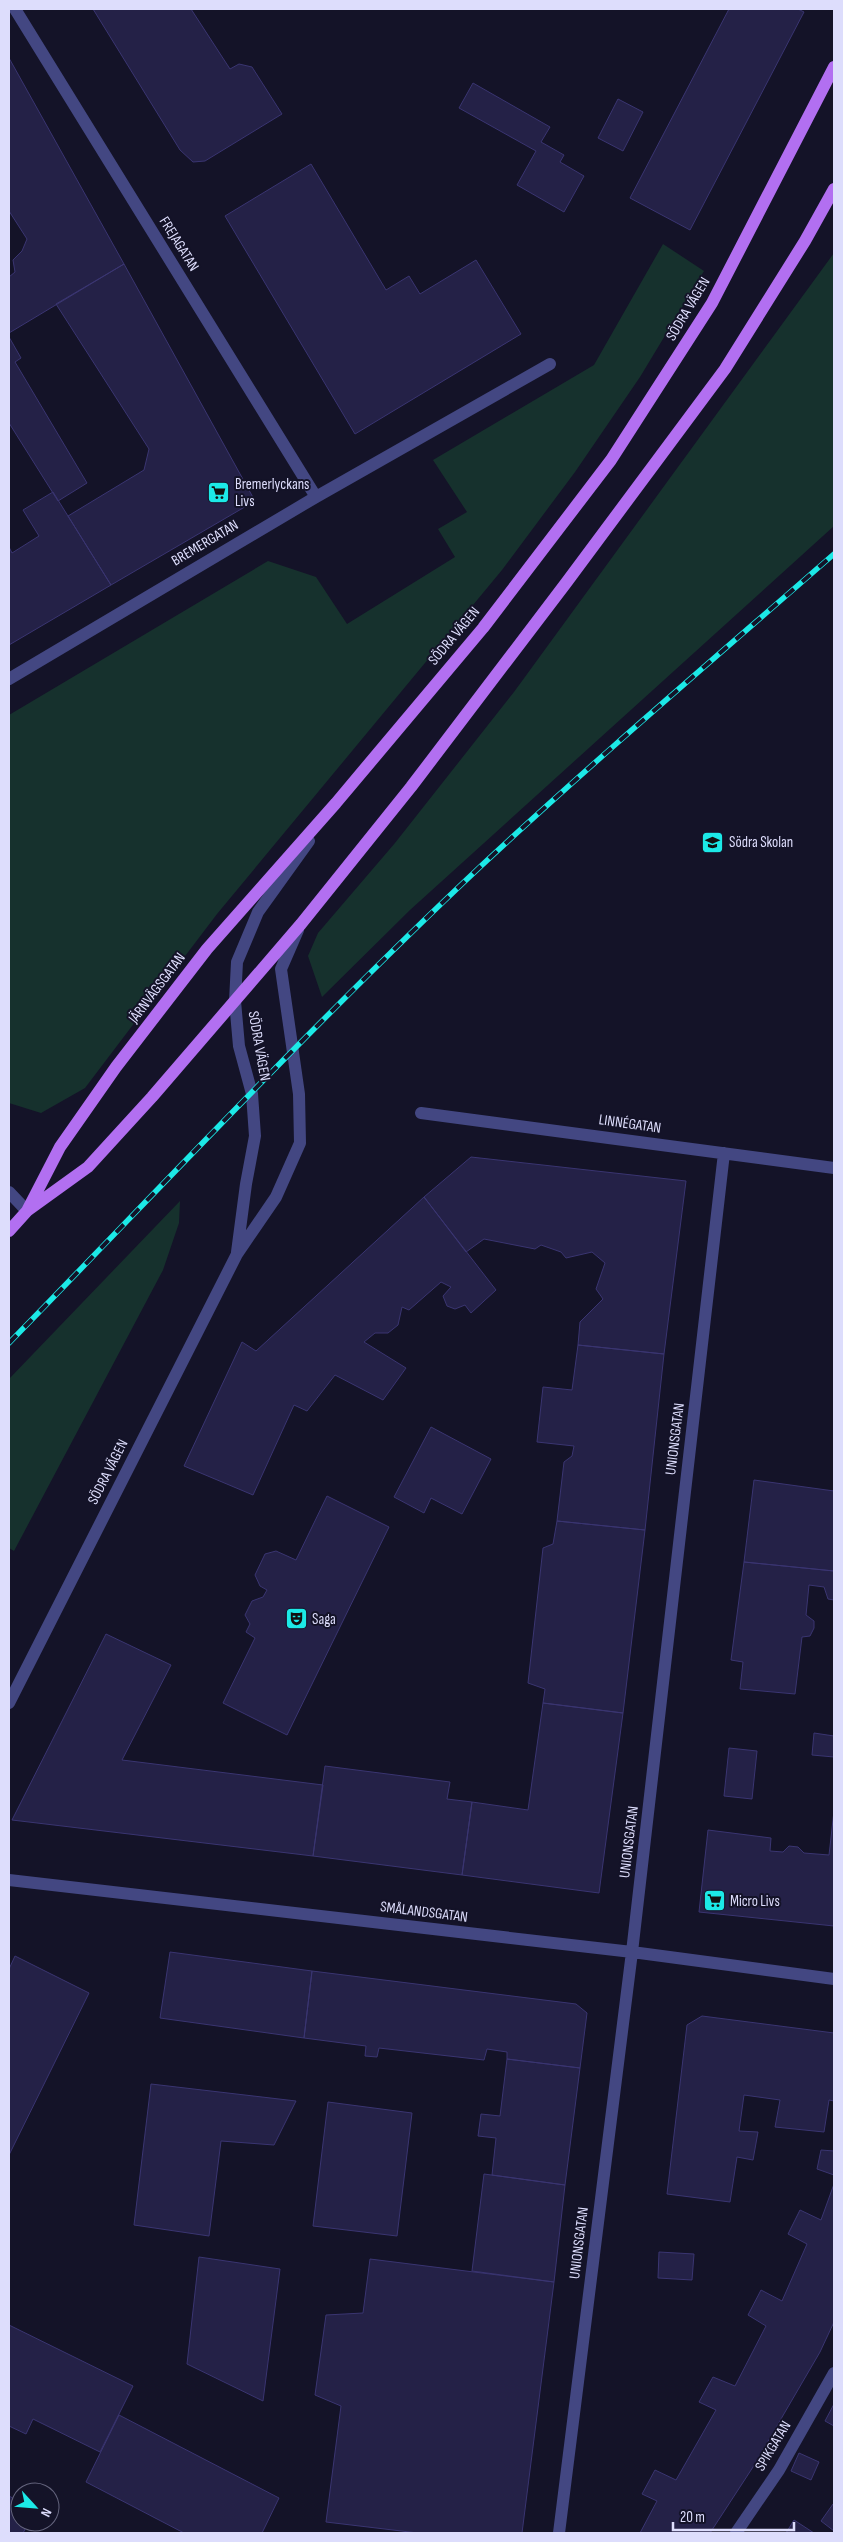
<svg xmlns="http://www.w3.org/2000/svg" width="843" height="2542" viewBox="0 0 843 2542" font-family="'Sofia Sans Condensed',sans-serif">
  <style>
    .green { fill: #16312d }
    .building { fill: #242147; stroke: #3a3571 }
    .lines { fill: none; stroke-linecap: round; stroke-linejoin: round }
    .minor { stroke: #434782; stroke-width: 12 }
    .major { stroke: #b26ff1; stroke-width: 12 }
    .rail-casing { stroke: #1ce9e7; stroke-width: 5.5 }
    .rail { stroke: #141328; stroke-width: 4; stroke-dasharray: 11; stroke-linecap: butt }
    .labels { text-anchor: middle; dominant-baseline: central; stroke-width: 4; stroke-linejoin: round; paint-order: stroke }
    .street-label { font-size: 15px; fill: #ddddfc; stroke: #141328 }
    .poi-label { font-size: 15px; fill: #ddddfc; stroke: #141328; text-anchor: start }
  </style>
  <rect width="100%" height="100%" fill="#141328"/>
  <!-- green -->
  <path class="green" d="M 663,244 L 704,271 L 640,377 L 575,472 L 502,570 L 217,914 L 85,1088 L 41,1113 L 9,1103 L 9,715 L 268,561 L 316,577 L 347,624 L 455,557 L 438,529 L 467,512 L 433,460 L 594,365 Z
    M 834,253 L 834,526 L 410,910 L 322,997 L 308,956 L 318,933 L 395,843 L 514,692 Z
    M 180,1201 L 179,1223 L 163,1270 L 14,1551 L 9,1548 L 9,1379 Z"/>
  <!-- building -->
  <path class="building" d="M 93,9 L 191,9 L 230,69 L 239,64 L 252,67 L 282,114 L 205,161 L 193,162 L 180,150 Z
    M 729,9 L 798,9 L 804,12 L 690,230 L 630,198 Z
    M 9,58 L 124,264 L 9,333 L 9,277 L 15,272 L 13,260 L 22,251 L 27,239 L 9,211 Z
    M 473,83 L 550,127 L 541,142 L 564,155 L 560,162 L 584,176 L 564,212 L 517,185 L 536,151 L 459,108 Z
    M 618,99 L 643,112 L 623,151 L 598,138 Z
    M 311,164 L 386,290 L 409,276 L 420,294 L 476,260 L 521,334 L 355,434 L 225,216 Z
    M 124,264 L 255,501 L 111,585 L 68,516 L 144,470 L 149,449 L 56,304 Z
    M 9,337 L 21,358 L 15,362 L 87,483 L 58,501 L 9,423 Z
    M 53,492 L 111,585 L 9,645 L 9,547 L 12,553 L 39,536 L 23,510 Z
    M 471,1157 L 686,1181 L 664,1354 L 578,1345 L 580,1322 L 603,1299 L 596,1289 L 605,1263 L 592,1252 L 566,1258 L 561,1252 L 541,1245 L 535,1249 L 484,1239 L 466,1252 L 424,1197 Z
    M 424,1197 L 496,1290 L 471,1313 L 465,1305 L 455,1309 L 447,1306 L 443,1296 L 451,1287 L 441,1282 L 409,1310 L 402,1307 L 398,1325 L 388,1333 L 375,1333 L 364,1342 L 406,1368 L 383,1400 L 335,1375 L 307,1411 L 294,1405 L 253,1495 L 184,1466 L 242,1342 L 256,1351 Z
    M 578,1345 L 664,1354 L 645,1530 L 557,1521 L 564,1462 L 572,1456 L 574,1446 L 537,1442 L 543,1387 L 572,1390 Z
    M 431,1427 L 491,1459 L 462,1514 L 431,1498 L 424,1513 L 394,1497 Z
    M 754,1480 L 834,1491 L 834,1571 L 744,1562 Z
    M 327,1496 L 389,1527 L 287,1735 L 223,1703 L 255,1638 L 246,1632 L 250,1624 L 245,1615 L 252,1601 L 263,1597 L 267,1590 L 260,1586 L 255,1575 L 265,1554 L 276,1551 L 296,1560 Z
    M 557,1521 L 645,1530 L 623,1713 L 543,1703 L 545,1689 L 528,1683 L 543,1548 L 553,1544 Z
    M 744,1562 L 834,1571 L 834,1600 L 828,1599 L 824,1587 L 809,1585 L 806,1615 L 814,1621 L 814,1628 L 810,1636 L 802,1637 L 795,1694 L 740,1689 L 743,1662 L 731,1660 Z
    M 106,1634 L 171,1665 L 122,1760 L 323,1785 L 313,1856 L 12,1820 Z
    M 543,1703 L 623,1713 L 599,1893 L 462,1875 L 472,1802 L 528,1810 Z
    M 814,1733 L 834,1736 L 834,1757 L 812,1755 Z
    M 729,1748 L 757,1751 L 752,1799 L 724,1796 Z
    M 325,1766 L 450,1782 L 447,1799 L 472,1802 L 462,1875 L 313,1856 Z
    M 834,1811 L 834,1926 L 699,1912 L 708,1830 L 771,1838 L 770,1851 L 783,1852 L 789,1846 L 798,1847 L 804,1853 L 829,1855 Z
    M 170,1952 L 312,1971 L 304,2038 L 160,2018 Z
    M 15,1956 L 89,1993 L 9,2155 L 9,1969 Z
    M 312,1971 L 576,2004 L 587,2013 L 580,2068 L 507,2059 L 507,2052 L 487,2049 L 484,2060 L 379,2048 L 377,2057 L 365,2056 L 366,2046 L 304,2038 Z
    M 702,2016 L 834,2033 L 834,2101 L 829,2100 L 824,2132 L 775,2127 L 780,2100 L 744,2095 L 739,2131 L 758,2132 L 753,2160 L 737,2157 L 730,2202 L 667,2194 L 687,2025 Z
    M 507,2059 L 580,2068 L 565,2185 L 492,2175 L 496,2138 L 478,2136 L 481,2114 L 500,2116 Z
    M 151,2084 L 296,2101 L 274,2145 L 221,2141 L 209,2236 L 134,2225 Z
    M 328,2102 L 412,2113 L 397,2236 L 313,2226 Z
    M 821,2150 L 834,2151 L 834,2175 L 817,2169 Z
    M 484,2174 L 565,2185 L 554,2282 L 472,2271 Z
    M 834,2184 L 834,2322 L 820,2352 L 753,2467 L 710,2533 L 640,2533 L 657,2501 L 642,2494 L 655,2470 L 676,2480 L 716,2410 L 699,2402 L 713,2377 L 735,2386 L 766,2326 L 748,2315 L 761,2290 L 782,2301 L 807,2244 L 788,2234 L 800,2210 L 821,2220 Z
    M 659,2252 L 694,2254 L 692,2280 L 658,2278 Z
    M 199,2257 L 280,2269 L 263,2401 L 187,2364 Z
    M 370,2259 L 554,2282 L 522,2533 L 418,2533 L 326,2522 L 341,2406 L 315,2395 L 326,2315 L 363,2313 Z
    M 9,2325 L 133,2386 L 100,2452 L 33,2419 L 26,2434 L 9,2426 Z
    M 834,2404 L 834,2426 L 825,2421 Z
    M 119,2415 L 279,2498 L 262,2533 L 184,2533 L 86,2482 Z
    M 799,2453 L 819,2462 L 811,2480 L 791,2471 Z
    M 9,2496 L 20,2502 L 20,2522 L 29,2522 L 23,2533 L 9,2533 Z
    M 833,2504 L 834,2505 L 834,2531 L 821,2521 Z
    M 794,2520 L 814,2533 L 786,2533 Z"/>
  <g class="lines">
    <!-- minor -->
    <path class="minor" d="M 15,9 L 316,497
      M 9,679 L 316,497 L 550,364
      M 421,1113 L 834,1168
      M 9,1192 L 27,1211
      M 237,1252 L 246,1184 L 255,1136 L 252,1094 L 239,1046 L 235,1001 L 237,962 L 258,912 L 309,841
      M 9,1703 L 237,1254 L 276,1197 L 300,1143 L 299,1094 L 281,969 L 298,930
      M 9,1880 L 632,1952 L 834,1979
      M 559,2533 L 632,1952 L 724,1153
      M 736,2533 L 779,2470 L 834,2373"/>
    <!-- major -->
    <path class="major" d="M 27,1211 L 60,1147 L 116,1067 L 207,949 L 336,803 L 483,628 L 611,460 L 712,303 L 834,67
      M 9,1231 L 27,1211 L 88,1167 L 152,1097 L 301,924 L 411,787 L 566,583 L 725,369 L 805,241 L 834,189"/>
    <defs>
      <path id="rail" d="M 9,1343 C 165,1183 318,1019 481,866 C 596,759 716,657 834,554"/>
    </defs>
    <!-- rail casing -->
    <use href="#rail" class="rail-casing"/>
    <!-- rail -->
    <use href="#rail" class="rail"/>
  </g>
  <!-- icons -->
  <defs>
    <symbol id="supermarket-square" viewBox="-11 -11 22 22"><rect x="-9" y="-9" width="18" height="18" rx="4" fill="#1ce9e7" stroke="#141328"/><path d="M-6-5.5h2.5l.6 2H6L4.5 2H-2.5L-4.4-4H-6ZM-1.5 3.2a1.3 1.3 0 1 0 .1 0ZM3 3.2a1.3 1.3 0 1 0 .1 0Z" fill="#111"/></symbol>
    <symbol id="school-square" viewBox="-11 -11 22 22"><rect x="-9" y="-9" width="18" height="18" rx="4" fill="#1ce9e7" stroke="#141328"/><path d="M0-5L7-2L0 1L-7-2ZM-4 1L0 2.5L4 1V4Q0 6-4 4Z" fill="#111"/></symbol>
    <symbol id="theatre-square" viewBox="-11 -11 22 22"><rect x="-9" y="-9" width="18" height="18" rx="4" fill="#1ce9e7" stroke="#141328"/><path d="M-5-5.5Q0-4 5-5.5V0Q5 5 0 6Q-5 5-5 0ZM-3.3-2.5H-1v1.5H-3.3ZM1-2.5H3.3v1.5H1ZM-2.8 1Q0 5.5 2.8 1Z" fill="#111"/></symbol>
  </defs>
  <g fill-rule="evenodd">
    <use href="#supermarket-square" x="206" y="480" width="25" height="25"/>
    <use href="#school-square" x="700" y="830" width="25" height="25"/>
    <use href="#theatre-square" x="284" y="1606" width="25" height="25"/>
    <use href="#supermarket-square" x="702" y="1888" width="25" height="25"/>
  </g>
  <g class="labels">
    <!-- street labels -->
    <g class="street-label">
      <text transform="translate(179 244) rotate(58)">FREJAGATAN</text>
      <text transform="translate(688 309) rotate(-59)">SÖDRA VÄGEN</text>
      <text transform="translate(205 543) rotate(-31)">BREMERGATAN</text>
      <text transform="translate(454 636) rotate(-50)">SÖDRA VÄGEN</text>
      <text transform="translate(157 988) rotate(-53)">JÄRNVÄGSGATAN</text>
      <text transform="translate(259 1046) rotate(80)">SÖDRA VÄGEN</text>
      <text transform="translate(630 1124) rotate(8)">LINNÉGATAN</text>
      <text transform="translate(675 1439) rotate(-83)">UNIONSGATAN</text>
      <text transform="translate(108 1472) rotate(-63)">SÖDRA VÄGEN</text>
      <text transform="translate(629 1842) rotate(-83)">UNIONSGATAN</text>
      <text transform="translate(424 1912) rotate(7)">SMÅLANDSGATAN</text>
      <text transform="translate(579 2243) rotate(-83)">UNIONSGATAN</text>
      <text transform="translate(773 2446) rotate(-59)">SPIKGATAN</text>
    </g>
    <!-- poi labels -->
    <g class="poi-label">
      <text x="235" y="484">Bremerlyckans<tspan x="235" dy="17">Livs</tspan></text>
      <text x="729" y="842">Södra Skolan</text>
      <text x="312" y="1619">Saga</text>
      <text x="730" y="1901">Micro Livs</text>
    </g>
  </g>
  <!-- border -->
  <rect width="843" height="2542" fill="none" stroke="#ddddfc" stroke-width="20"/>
  <!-- north arrow -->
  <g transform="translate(35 2507) rotate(116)"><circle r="24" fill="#141328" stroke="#64647d"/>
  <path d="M0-4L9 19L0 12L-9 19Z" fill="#1ce9e7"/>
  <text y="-8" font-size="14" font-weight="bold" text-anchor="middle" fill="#ddddfc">N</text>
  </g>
  <!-- scale -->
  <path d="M673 2522v8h121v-8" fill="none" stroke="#ddddfc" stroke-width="2.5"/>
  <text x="680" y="2522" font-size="15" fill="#ddddfc" stroke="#141328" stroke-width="4" paint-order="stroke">20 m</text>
</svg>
